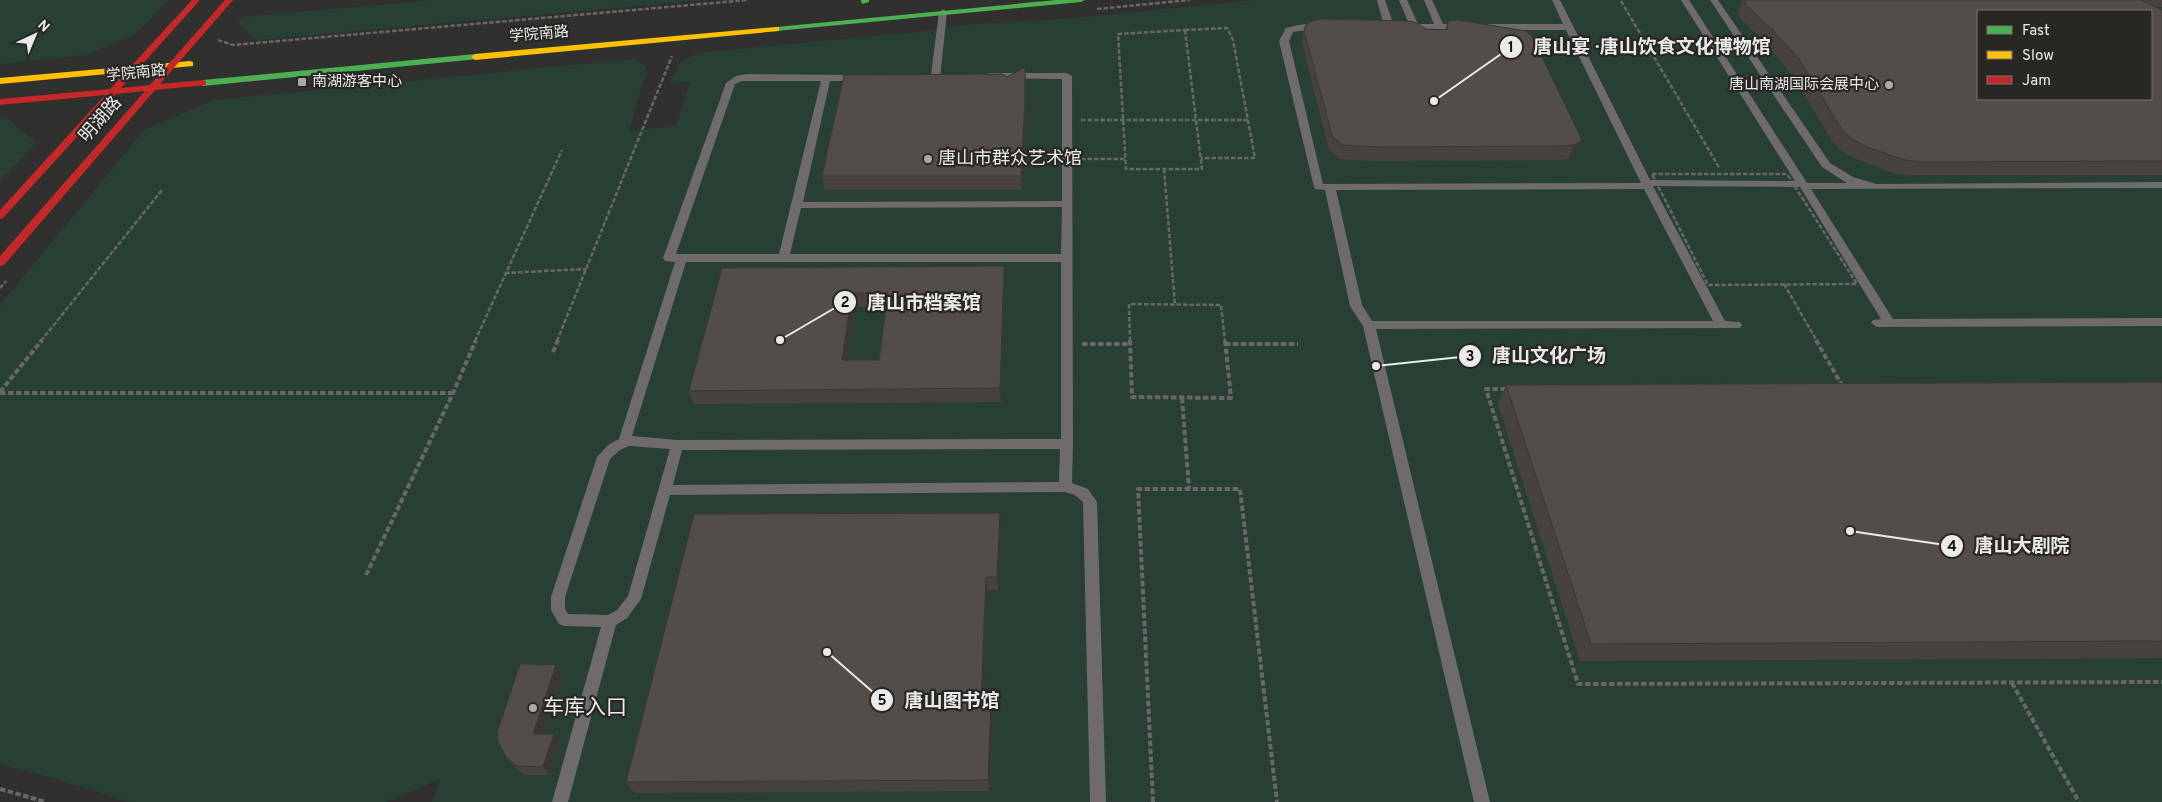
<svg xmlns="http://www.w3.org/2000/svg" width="2162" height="802" viewBox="0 0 2162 802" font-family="Overpass,'Noto Sans SC',sans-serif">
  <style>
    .green { fill: #284033; fill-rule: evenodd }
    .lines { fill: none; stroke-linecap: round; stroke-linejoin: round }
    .path-far1 { stroke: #686766; stroke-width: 2.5; stroke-dasharray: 4.5 2; stroke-linecap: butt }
    .path { stroke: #686766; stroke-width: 4; stroke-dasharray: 5.5 2.5; stroke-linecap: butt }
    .lane { fill: #6f6b6b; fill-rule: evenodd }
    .fast { fill: #4caf50; fill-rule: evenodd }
    .slow { fill: #ffc107; fill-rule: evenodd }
    .jam { fill: #c62828; fill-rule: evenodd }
    .wall { fill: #474240; fill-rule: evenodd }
    .shaded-wall { fill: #3a3634 }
    .building { fill: #534d4a; stroke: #3a3634; fill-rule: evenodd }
    .poi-dot { fill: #a9a9a7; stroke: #282724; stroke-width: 2 }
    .labels { text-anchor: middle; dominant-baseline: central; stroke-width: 4.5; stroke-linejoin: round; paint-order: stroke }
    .far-street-label { font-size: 15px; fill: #eaeae8; stroke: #282724 }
    .far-poi-label { font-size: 15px; fill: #eaeae8; stroke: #282724; text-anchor: start }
    .street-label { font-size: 18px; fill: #eaeae8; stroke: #282724 }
    .poi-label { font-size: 18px; fill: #eaeae8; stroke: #282724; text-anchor: start }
    .near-poi-label { font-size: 21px; fill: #eaeae8; stroke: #282724; text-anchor: start }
    .leader { fill: none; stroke: #eaeae8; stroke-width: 2 }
    .callout-dot { fill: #eaeae8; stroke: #282724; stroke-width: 2 }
    .mark-label { font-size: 15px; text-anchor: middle; font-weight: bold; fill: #111 }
    .callout-label { font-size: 19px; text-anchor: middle; font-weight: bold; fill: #eaeae8; stroke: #282724; stroke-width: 4.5; stroke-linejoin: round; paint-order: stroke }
  </style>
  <rect width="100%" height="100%" fill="#30302f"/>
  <!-- green -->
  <path class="green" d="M 0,0 L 168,0 L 137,33 L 87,55 L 0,64 Z
    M 433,0 L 704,0 L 256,40 L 238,22 L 242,17 Z
    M 1255,0 L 2162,0 L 2162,802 L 432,802 L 440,779 L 386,802 L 129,802 L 37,773 L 0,765 L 0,305 L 144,130 L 214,100 L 635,59 L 644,65 L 648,72 L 643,82 L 629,131 L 676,126 L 690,82 L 670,83 L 679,64 L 698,53 L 926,31 L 960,25 L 1065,19 ZM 1978,11 L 2151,11 L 2151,99 L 1978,99 Z
    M 7,118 L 36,143 L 0,181 L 0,119 Z"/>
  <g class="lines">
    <!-- path-far1 -->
    <path class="path-far1" d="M 1621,1 L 1720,169
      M 1097,9 L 1190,0
      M 1185,30 L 1202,169 L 1126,169 L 1118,34 Z
      M 1185,30 L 1227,28 L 1233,40 L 1255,158 L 1201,158
      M 218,40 L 233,45 L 748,0
      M 1081,120 L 1248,120
      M 1081,159 L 1126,159
      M 1164,169 L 1175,305
      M 1652,174 L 1787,174 L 1857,284 L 1708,285 Z
      M 505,273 L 586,269
      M 1784,284 L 1817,341
      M 0,288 L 6,281
      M 41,341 L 162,190
      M 475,341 L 562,150
      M 557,341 L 672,56
      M 1130,341 L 1129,304 L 1221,305 L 1225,341"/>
    <!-- path -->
    <path class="path" d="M 1130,340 L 1132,397 L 1231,398 L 1225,340
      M 1816,340 L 1843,387
      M 1082,344 L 1130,344
      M 1225,344 L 1298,344
      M 553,352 L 558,340
      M 1506,389 L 1486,389 L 1578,684 L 2162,682
      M 0,392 L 42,340
      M 0,393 L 453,393
      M 1182,398 L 1189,489
      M 366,575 L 453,393 L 476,340
      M 2012,683 L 2079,802
      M 0,789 L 46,802
      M 1153,802 L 1138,489 L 1240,489 L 1277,802"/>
    <!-- lane -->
    <path class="lane" d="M 1377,0 L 1385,0 L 1394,26 L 1392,28 L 1389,29 L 1384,26 Z
      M 1399,0 L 1407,0 L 1418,24 L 1434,24 L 1424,0 L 1432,0 L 1443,24 L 1463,24 L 1468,27 L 1463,30 L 1402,29 L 1402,25 L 1409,24 Z
      M 1552,0 L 1560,0 L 1650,180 L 1795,181 L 1681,0 L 1689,0 L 1807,183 L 1847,183 L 1822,167 L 1710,0 L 1718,0 L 1830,163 L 1853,177 L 1876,184 L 2162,182 L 2162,188 L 1811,189 L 1893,319 L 2162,318 L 2162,326 L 1877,327 L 1871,323 L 1873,320 L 1881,319 L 1800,187 L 1653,186 L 1725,321 L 1740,322 L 1742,325 L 1740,328 L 1376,329 L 1490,802 L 1474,802 L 1363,326 L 1350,306 L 1325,190 L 1315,189 L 1314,187 L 1279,41 L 1286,28 C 1297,25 1318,20 1328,27 C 1319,33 1303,29 1293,32 L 1289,41 L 1323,184 L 1641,183 L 1566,30 L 1483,30 L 1478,27 L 1483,24 L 1563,24 ZM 1644,189 L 1713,321 L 1372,321 L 1362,305 L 1336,190 Z
      M 943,9 L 947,12 L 940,78 L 935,81 L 921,80 L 921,76 L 931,75 L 939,12 Z
      M 990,73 L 1067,73 L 1072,76 L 1073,444 L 1072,483 L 1088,489 L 1097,502 L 1106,802 L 1090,802 L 1083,502 L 1075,495 L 1065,492 L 670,495 L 641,599 L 627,618 L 616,625 L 568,802 L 552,802 L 601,627 L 564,626 L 559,624 L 551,610 L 551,597 L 597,457 L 608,445 L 619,439 L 675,262 L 665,261 L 663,258 L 726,83 L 736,76 L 747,74 L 859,75 L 864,78 L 859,81 L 830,81 L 803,202 L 1062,201 L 1062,79 L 987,78 L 987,74 ZM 742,81 L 821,81 L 779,254 L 676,254 L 735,84 ZM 1062,207 L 1061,254 L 790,254 L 801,208 ZM 686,262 L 1061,262 L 1061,439 L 677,440 L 632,436 ZM 629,446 L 670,449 L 628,596 L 617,610 L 608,615 L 568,614 L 565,609 L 565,597 L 610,459 L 620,450 ZM 1060,449 L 1059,482 L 673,485 L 682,450 Z"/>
    <!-- fast -->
    <path class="fast" d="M 861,0 L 869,0 L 869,2 L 862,4 Z
      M 1056,0 L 1085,0 L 1081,2 L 776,31 L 772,29 L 776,27 Z
      M 475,54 L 478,55 L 478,59 L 203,86 L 199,83 L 203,80 Z"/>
    <!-- slow -->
    <path class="slow" d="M 776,27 L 779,27 L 779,31 L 475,60 L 471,57 L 475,54 Z
      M 190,61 L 193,62 L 193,66 L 0,84 L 0,78 Z"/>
    <!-- jam -->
    <path class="jam" d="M 192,0 L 200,0 L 121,88 L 150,85 L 225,0 L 233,0 L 160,84 L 203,80 L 206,81 L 206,85 L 155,90 L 4,265 L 0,266 L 0,256 L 145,91 L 116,94 L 3,218 L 0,219 L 0,210 L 105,95 L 0,105 L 0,99 L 110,89 Z"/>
  </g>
  <!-- wall -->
  <path class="wall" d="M 1743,0 L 2162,0 L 2162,7 L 2156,7 L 2162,10 L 2162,175 L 1912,175 L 1896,174 L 1856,159 L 1843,152 L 1834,144 L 1791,73 L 1766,44 L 1740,18 L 1738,11 Z
    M 1448,21 L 1582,140 L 1576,153 L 1568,159 L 1557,160 L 1375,161 L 1339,159 L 1329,149 L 1302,43 L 1304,30 L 1445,30 Z
    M 1026,117 L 1022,190 L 825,190 L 822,176 Z
    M 1004,266 L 1005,280 L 1001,402 L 694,404 L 689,391 L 722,268 ZM 855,307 L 886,307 L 879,360 L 847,360 Z
    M 2162,382 L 2162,658 L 1580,661 L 1498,404 L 1506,385 Z
    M 1001,526 L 998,590 L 987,590 L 983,703 L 993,715 L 990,791 L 634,793 L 626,782 Z
    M 556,665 L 563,674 L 543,734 L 554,734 L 560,743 L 550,775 L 524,775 L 515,767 L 507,758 Z"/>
  <!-- shaded-wall -->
  <path class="shaded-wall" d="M 1025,67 L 1026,117 L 1022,190 L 1021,176 Z
    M 1582,140 L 1576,153 L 1568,159 L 1574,145 Z
    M 1004,266 L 1005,280 L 1001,402 L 1000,388 Z
    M 852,293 L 855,307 L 845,374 L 842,360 Z
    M 1000,513 L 1001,526 L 998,590 L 997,577 Z
    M 986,577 L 987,590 L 983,715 L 981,703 Z
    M 556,665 L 563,674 L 540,743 L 533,734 Z
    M 991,703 L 993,715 L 990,791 L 988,780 Z
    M 554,734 L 560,743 L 550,775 L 543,767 Z"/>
  <!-- building -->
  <path class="building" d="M 1745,0 L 2141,0 L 2162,10 L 2162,161 L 1921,162 L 1905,160 L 1864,146 L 1851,138 L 1842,130 L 1799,59 L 1773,30 L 1746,5 ZM 1978,11 L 2151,11 L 2151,99 L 1978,99 Z
    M 1320,19 L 1406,21 L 1414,22 L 1426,29 L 1447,30 L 1448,21 L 1458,20 L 1526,31 L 1533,38 L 1582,140 L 1574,145 L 1562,146 L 1378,147 L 1342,145 L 1332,136 L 1304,30 L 1306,25 L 1312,21 Z
    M 1025,67 L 1025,103 L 1021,176 L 822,176 L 844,75 L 1002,74 L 1007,77 Z
    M 1004,266 L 1000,388 L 689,391 L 722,268 ZM 852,293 L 888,293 L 879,360 L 842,360 Z
    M 2162,382 L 2162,641 L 1591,644 L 1506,385 Z
    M 1000,513 L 997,577 L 986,577 L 981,703 L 991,703 L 988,780 L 626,782 L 694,514 Z
    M 520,664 L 556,665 L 533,734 L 554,734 L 543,767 L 517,766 L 507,758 L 499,744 L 497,733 Z"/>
  <!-- markers -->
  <g class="poi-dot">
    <rect x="297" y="77" width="10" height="10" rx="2.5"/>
    <circle cx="1889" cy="85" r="5"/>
    <circle cx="928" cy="159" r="5"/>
    <circle cx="533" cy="708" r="5"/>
  </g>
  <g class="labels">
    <!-- far-street labels -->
    <g class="far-street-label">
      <text transform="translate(539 35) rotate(-5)">学院南路</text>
      <text transform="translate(136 74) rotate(-6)">学院南路</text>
    </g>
    <!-- far-poi labels -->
    <g class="far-poi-label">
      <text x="312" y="82">南湖游客中心</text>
      <text x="1879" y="85" text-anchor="end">唐山南湖国际会展中心</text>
    </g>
    <!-- street labels -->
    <g class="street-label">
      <text transform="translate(101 120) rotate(-49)">明湖路</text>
    </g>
    <!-- poi labels -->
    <g class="poi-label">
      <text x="938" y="159">唐山市群众艺术馆</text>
    </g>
    <!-- near-poi labels -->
    <g class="near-poi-label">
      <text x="543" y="708">车库入口</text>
    </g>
  </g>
  <!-- callouts -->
  <path class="leader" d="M1434 101L1511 47M780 340L845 302M1376 366L1470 356M1850 531L1952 546M827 652L882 700"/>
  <g class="callout-dot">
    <circle cx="1434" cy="101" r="5"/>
    <circle cx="780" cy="340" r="5"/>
    <circle cx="1376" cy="366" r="5"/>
    <circle cx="1850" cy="531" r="5"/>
    <circle cx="827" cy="652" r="5"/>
    <circle cx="1511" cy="47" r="12"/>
    <circle cx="845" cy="302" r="12"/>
    <circle cx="1470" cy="356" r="12"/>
    <circle cx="1952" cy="546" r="12"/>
    <circle cx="882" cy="700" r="12"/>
  </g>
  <g class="mark-label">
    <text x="1511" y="52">1</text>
    <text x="845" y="307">2</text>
    <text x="1470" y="361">3</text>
    <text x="1952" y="551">4</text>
    <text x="882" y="705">5</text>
  </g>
  <g class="callout-label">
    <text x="1652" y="53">唐山宴 · 唐山饮食文化博物馆</text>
    <text x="924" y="309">唐山市档案馆</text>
    <text x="1549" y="362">唐山文化广场</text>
    <text x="2022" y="552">唐山大剧院</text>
    <text x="952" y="707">唐山图书馆</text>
  </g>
  <!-- legend -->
  <rect x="1977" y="10" width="175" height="90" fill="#282724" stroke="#767572"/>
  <rect x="1987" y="26" width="25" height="8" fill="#4caf50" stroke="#767572"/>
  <text x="2022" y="35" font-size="15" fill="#eaeae8">Fast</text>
  <rect x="1987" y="51" width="25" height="8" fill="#ffc107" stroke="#767572"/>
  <text x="2022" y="60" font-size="15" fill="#eaeae8">Slow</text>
  <rect x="1987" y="76" width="25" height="8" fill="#c62828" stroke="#767572"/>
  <text x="2022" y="85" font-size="15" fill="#eaeae8">Jam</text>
  <!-- north arrow -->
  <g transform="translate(35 35) rotate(44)" stroke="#282724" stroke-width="4" paint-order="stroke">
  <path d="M0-4L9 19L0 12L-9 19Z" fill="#eaeae8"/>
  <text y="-8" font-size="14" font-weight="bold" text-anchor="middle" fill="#eaeae8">N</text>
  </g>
</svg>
